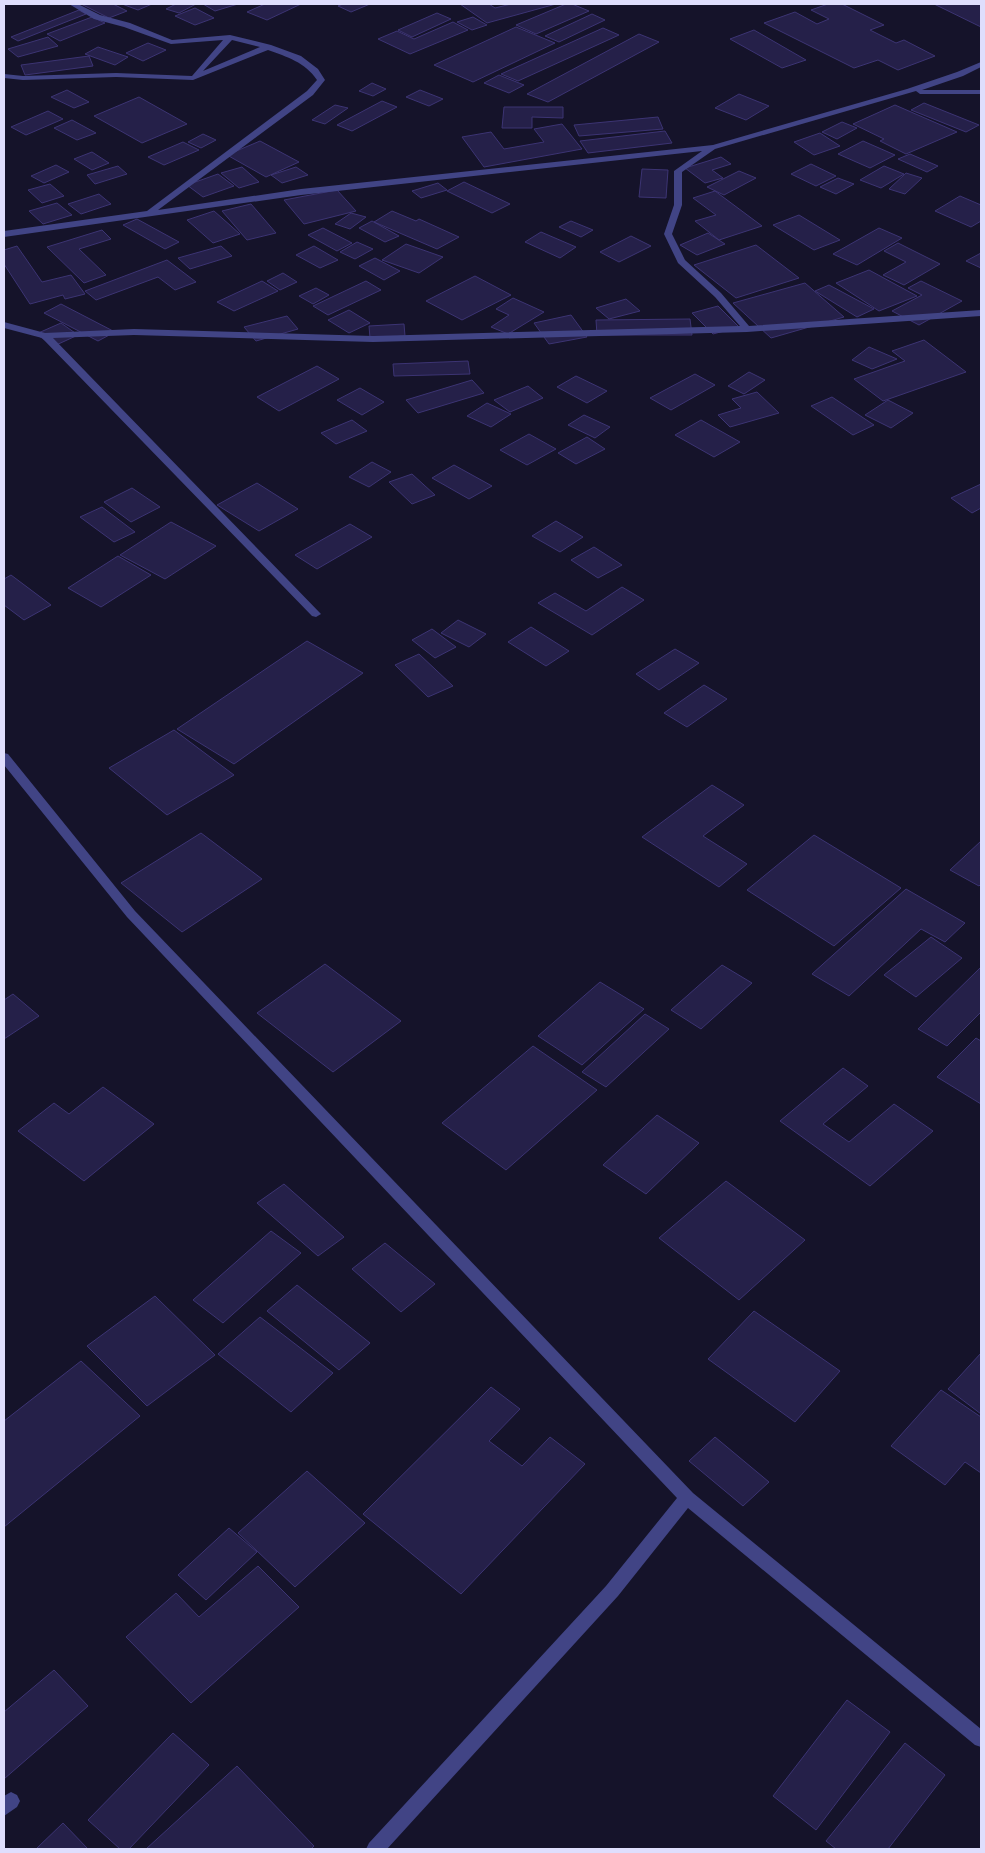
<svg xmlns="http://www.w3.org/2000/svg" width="985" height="1853" viewBox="0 0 985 1853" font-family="'Archivo Narrow',sans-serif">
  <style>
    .building { fill: #252049; stroke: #3c3473 }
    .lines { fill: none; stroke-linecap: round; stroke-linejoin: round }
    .street { fill: #414485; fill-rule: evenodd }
  </style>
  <rect width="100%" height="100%" fill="#15132a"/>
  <!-- building -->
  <path class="building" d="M 81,4 L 113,4 L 127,11 L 109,18 Z
    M 122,4 L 152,4 L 138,10 Z
    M 176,4 L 196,4 L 179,13 L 166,9 Z
    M 203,4 L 238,4 L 215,11 Z
    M 265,4 L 301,4 L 267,20 L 247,12 Z
    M 343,4 L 370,4 L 351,12 L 338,6 Z
    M 460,4 L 489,4 L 495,8 L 511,4 L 556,4 L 487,23 Z
    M 566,4 L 572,4 L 589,11 L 536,34 L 516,25 Z
    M 828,4 L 842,4 L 884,25 L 870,30 L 896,43 L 904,40 L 935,56 L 898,70 L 878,60 L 854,68 L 764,23 L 795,12 L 817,24 L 829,19 L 811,10 Z
    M 934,4 L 981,4 L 981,27 Z
    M 195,8 L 214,18 L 195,25 L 175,16 Z
    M 79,10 L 86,14 L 18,41 L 11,37 Z
    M 437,13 L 451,19 L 412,37 L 398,30 Z
    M 592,14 L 605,20 L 559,42 L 545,36 Z
    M 92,17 L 105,23 L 60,41 L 47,34 Z
    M 473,17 L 487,25 L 472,30 L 457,22 Z
    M 453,22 L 468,30 L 410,54 L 378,39 L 397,31 L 414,39 Z
    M 516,27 L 555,43 L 473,82 L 434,65 Z
    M 603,28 L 619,35 L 518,81 L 501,74 Z
    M 754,30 L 806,60 L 782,68 L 730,39 Z
    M 639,34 L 659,42 L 548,102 L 527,94 Z
    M 48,37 L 58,46 L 18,57 L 8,49 Z
    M 148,43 L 166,50 L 143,61 L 126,53 Z
    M 98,47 L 128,57 L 115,65 L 85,54 Z
    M 89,56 L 93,66 L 25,75 L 21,65 Z
    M 499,75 L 524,85 L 509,93 L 484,83 Z
    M 372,83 L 386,89 L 373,96 L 359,91 Z
    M 67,90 L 89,102 L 74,108 L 51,97 Z
    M 420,90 L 443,99 L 429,106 L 406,97 Z
    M 739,94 L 769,106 L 746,120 L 715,108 Z
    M 139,97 L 187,124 L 142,143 L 94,116 Z
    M 382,101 L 397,107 L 352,131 L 337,125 Z
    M 924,103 L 979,125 L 966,132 L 911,110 Z
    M 335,105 L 348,108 L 325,124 L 312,120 Z
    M 895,105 L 957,132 L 906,154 L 880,141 L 884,139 L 853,124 Z
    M 504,107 L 563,107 L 563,118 L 532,117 L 532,128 L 502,128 Z
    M 48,111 L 63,119 L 26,135 L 11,127 Z
    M 658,117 L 663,129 L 579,136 L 574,125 Z
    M 72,120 L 96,133 L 77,140 L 54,128 Z
    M 842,122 L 857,128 L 837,139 L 822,132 Z
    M 562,124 L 582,149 L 484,167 L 462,137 L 491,132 L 504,149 L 544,142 L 534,129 Z
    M 665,131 L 672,143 L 588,153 L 580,141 Z
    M 820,133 L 840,146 L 814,155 L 794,142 Z
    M 203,134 L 216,140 L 201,148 L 188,142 Z
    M 260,141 L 299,162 L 266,177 L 227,155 Z
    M 863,141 L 895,155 L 870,168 L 838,154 Z
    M 183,142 L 199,150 L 164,165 L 148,157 Z
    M 92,152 L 109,163 L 92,170 L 74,159 Z
    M 910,154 L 938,166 L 927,172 L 898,159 Z
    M 721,157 L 731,164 L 712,170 L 723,178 L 705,183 L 685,168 Z
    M 811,164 L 836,176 L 816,186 L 791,174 Z
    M 56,165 L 69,172 L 44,183 L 31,176 Z
    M 118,166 L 127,174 L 95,184 L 87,175 Z
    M 884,166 L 904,174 L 881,188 L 860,180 Z
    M 242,167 L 259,182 L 239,188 L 221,173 Z
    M 296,167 L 308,175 L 282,183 L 271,175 Z
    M 642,169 L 668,170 L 666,198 L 639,197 Z
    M 739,171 L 756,178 L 724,195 L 707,187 Z
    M 906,173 L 922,178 L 905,194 L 889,189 Z
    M 218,174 L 234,186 L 203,197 L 187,185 Z
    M 838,178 L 854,184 L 836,194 L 820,187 Z
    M 464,182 L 510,204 L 492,213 L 447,191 Z
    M 438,183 L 447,190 L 421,198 L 412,191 Z
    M 50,184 L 64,196 L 42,203 L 28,190 Z
    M 337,190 L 356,211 L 304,224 L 284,200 Z
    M 715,191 L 762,226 L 719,240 L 695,221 L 716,215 L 693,198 Z
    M 99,194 L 111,204 L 81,214 L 68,204 Z
    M 960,196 L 981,205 L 981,221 L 971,227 L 935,211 Z
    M 57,203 L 72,215 L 43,224 L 29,211 Z
    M 251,204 L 276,233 L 247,240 L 222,211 Z
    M 214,211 L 240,234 L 213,243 L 187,220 Z
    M 392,211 L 416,221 L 419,219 L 459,237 L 437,249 L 374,222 Z
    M 351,213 L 366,217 L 350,229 L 335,224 Z
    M 799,215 L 840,240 L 814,250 L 773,225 Z
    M 137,219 L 179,242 L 165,249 L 123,225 Z
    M 372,221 L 399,236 L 385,242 L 359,228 Z
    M 571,221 L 593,230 L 581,237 L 559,227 Z
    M 323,228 L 352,243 L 337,251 L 308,235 Z
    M 879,228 L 902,238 L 857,265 L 833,254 Z
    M 102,230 L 111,239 L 79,249 L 106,275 L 84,283 L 47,247 Z
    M 541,232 L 576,247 L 560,258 L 525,242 Z
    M 708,233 L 725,244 L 697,255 L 680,245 Z
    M 631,236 L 651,246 L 619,262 L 600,252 Z
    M 357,242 L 373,249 L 355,259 L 340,252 Z
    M 898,243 L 940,264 L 904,285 L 883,275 L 906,262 L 884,251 Z
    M 406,244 L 443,257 L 419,273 L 382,260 Z
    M 756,245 L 799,278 L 736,298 L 694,265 Z
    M 17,246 L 42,282 L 71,275 L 85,294 L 65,299 L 63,295 L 30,304 L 4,264 L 4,250 Z
    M 221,246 L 232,256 L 190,269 L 178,258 Z
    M 314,246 L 338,260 L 320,268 L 296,255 Z
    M 981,253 L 981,268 L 966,261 Z
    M 375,258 L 400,271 L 384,280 L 359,266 Z
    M 167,260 L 196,282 L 175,290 L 158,277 L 96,300 L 85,291 Z
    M 869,270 L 917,296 L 879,311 L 836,283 Z
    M 283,273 L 297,282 L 280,290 L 267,281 Z
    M 475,276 L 511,295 L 462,320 L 426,301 Z
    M 262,281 L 278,291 L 234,311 L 217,302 Z
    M 366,281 L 381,290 L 328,315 L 313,306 Z
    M 921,281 L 962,301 L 919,325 L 892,311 L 922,295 L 908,288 Z
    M 805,283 L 844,317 L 771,338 L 733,303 Z
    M 829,285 L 874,309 L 857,317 L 815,291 Z
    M 316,288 L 329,295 L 313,304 L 299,296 Z
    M 513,298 L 544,312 L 508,334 L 491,327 L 509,315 L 496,309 Z
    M 626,299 L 640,311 L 609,319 L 596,308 Z
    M 61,304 L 115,332 L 98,341 L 44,313 Z
    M 718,306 L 739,327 L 713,334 L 692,313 Z
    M 349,310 L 370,323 L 349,333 L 328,320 Z
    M 571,315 L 587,337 L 549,344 L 534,323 Z
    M 287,316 L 298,329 L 256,341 L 244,327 Z
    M 690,319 L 692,335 L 597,335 L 596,320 Z
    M 61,323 L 78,335 L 54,346 L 36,334 Z
    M 404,324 L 405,336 L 370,338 L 369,326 Z
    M 924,340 L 966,372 L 883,401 L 854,379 L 905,361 L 892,351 Z
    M 869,347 L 897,359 L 872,369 L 852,360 Z
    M 468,361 L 470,374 L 394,376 L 393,364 Z
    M 317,366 L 339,379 L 279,411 L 257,397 Z
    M 749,372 L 765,380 L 744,394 L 728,386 Z
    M 695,374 L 715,385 L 671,410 L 650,398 Z
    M 576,376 L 607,391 L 587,403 L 557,387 Z
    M 472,380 L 484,393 L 418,413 L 406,400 Z
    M 528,386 L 543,398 L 510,412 L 494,400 Z
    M 360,388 L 384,402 L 362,415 L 337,400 Z
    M 757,392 L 779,413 L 730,427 L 718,415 L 741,408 L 732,399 Z
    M 832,397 L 874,425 L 853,435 L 811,406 Z
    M 888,400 L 913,413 L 891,428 L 865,415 Z
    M 487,403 L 511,414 L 491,427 L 467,416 Z
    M 584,415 L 610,427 L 595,438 L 568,425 Z
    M 352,420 L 367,431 L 336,444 L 321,433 Z
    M 701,420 L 740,442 L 714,457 L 675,435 Z
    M 529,434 L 556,449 L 527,465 L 500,450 Z
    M 587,437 L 605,449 L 576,464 L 558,453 Z
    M 372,462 L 391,472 L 369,487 L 349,477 Z
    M 454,465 L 492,486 L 469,499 L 432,478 Z
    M 412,474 L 435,495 L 412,504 L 389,482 Z
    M 257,483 L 298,509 L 259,531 L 217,505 Z
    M 981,484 L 981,508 L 972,513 L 951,498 Z
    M 132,488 L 160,507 L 131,522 L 104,502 Z
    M 102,507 L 135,532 L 114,542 L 80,517 Z
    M 556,521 L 583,537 L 560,552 L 532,536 Z
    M 171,522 L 216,546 L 165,579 L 120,555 Z
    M 350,524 L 372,537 L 317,569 L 295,555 Z
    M 594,547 L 622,565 L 598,578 L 571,560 Z
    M 118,556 L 151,575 L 101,607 L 68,588 Z
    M 11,575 L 51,605 L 24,620 L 4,605 L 4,579 Z
    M 622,587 L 644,600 L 592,635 L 538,603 L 555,593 L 586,611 Z
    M 458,620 L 486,634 L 469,647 L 441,633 Z
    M 531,627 L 569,651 L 546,666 L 508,642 Z
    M 432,629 L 456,647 L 435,658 L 412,640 Z
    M 307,641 L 363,673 L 234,764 L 177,729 Z
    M 675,649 L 699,663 L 659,690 L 636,674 Z
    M 419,654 L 453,686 L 428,697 L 395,665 Z
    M 704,685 L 727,699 L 687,727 L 664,713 Z
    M 174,730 L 234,775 L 167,815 L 109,768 Z
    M 712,785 L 744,805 L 703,836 L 747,864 L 719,887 L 642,837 Z
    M 201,833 L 262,879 L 182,932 L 121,883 Z
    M 814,835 L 901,888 L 834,946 L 747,890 Z
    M 981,841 L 981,884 L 979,886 L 950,870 Z
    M 906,889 L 965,923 L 945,942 L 921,929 L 849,996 L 812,974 Z
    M 931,937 L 962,958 L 916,997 L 884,975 Z
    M 325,964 L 401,1021 L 333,1072 L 257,1013 Z
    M 722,965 L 752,983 L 701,1029 L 671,1010 Z
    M 981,967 L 981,1012 L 947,1046 L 918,1029 Z
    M 600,982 L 644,1009 L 582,1065 L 538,1036 Z
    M 13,994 L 39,1016 L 4,1039 L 4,1000 Z
    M 645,1014 L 669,1029 L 606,1087 L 582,1072 Z
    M 976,1038 L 981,1041 L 981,1104 L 937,1077 Z
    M 533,1046 L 597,1090 L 506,1170 L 442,1123 Z
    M 843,1068 L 868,1086 L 823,1124 L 849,1142 L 894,1104 L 933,1131 L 870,1186 L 780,1121 Z
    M 103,1087 L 154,1124 L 84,1181 L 18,1131 L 54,1103 L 69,1114 Z
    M 657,1115 L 699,1143 L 646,1194 L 603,1165 Z
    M 726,1181 L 805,1240 L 739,1300 L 659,1238 Z
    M 284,1184 L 344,1237 L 318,1256 L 257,1203 Z
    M 271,1231 L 301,1253 L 223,1323 L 193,1300 Z
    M 385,1243 L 435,1284 L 401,1312 L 352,1269 Z
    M 297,1285 L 370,1343 L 339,1370 L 267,1311 Z
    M 155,1296 L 215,1355 L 147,1406 L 87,1346 Z
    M 754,1311 L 840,1371 L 795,1422 L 708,1359 Z
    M 260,1317 L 333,1373 L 291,1412 L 218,1354 Z
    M 981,1353 L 981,1414 L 948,1389 Z
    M 81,1361 L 140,1416 L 4,1527 L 4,1421 Z
    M 491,1387 L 520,1409 L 489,1441 L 522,1466 L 550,1437 L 585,1464 L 461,1594 L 363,1514 Z
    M 941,1390 L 981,1417 L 981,1473 L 965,1462 L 945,1485 L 891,1446 Z
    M 715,1437 L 769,1482 L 743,1506 L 689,1461 Z
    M 307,1471 L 365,1523 L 295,1587 L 238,1533 Z
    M 229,1528 L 257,1552 L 206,1600 L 178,1575 Z
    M 258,1566 L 299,1607 L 191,1703 L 126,1637 L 176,1593 L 199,1617 Z
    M 54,1670 L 88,1706 L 4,1779 L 4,1712 Z
    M 847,1700 L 890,1732 L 816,1830 L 773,1796 Z
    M 173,1733 L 209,1765 L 129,1849 L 120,1849 L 88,1820 Z
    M 905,1743 L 945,1775 L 888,1849 L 836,1849 L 826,1841 Z
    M 237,1766 L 314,1846 L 311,1849 L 146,1849 Z
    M 63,1823 L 88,1849 L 36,1849 Z"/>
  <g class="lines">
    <!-- street -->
    <path class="street" d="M 69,4 L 78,4 L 100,15 L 130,23 L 172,40 L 230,35 L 271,45 L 301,56 L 318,69 L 325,80 L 313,95 L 158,210 L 301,189 L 713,145 L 907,89 L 957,72 L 981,62 L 981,67 L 963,76 L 922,90 L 981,90 L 981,94 L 920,94 L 916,91 L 715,149 L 682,172 L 682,205 L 672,234 L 685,260 L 721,293 L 749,326 L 981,310 L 981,316 L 747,332 L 373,342 L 134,335 L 53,338 L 321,614 L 316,617 L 312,616 L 42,338 L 4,328 L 4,322 L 45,333 L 134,329 L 373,336 L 740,326 L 715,297 L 678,263 L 664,234 L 674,205 L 674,171 L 702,151 L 301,195 L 4,237 L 4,231 L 147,211 L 307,91 L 317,80 C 305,62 287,57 268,50 L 193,80 L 116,77 L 23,80 L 4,78 L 4,74 L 23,76 L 116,73 L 192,76 L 223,40 L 171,44 L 124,27 L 94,19 ZM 232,40 L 260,47 L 203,71 Z
      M 4,753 L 8,754 L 135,911 L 693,1493 L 981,1729 L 981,1747 L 975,1745 L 688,1508 L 618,1596 L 387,1849 L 366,1849 L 369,1843 L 606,1586 L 677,1498 L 127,917 L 4,765 Z
      M 11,1792 L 17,1795 L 20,1801 L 17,1807 L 4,1816 L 4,1796 Z"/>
  </g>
  <!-- border -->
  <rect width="985" height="1853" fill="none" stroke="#dfdefd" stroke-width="10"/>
</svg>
